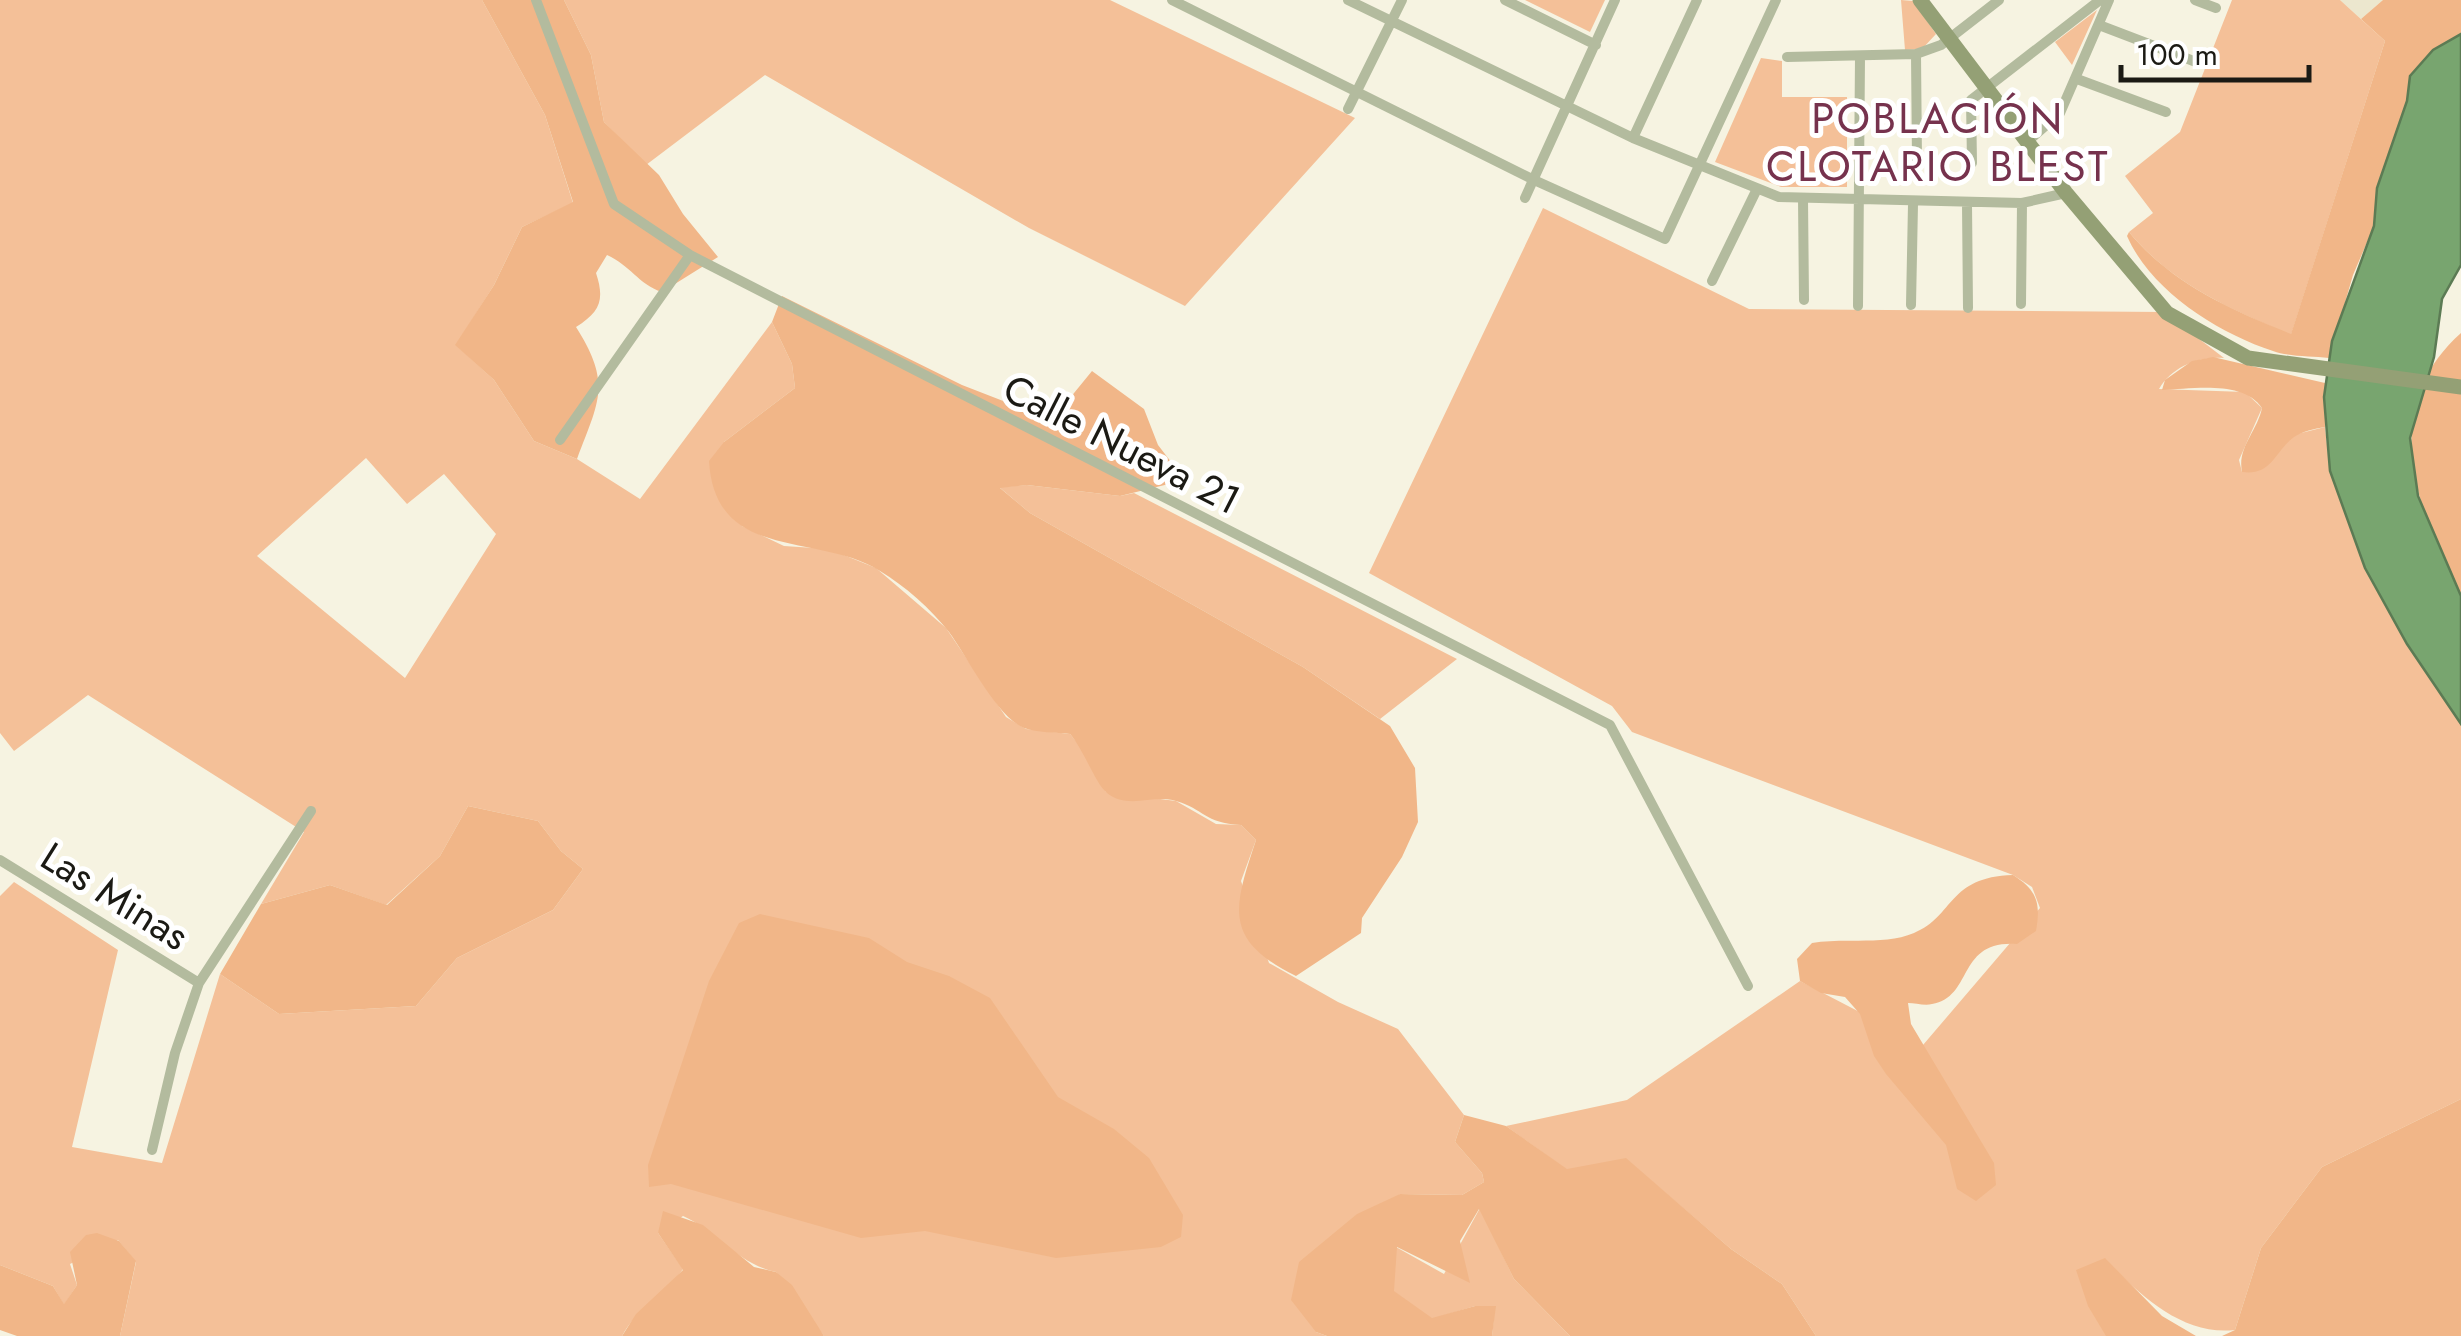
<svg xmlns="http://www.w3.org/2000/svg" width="2461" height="1336" viewBox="0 0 2461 1336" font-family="Jost,sans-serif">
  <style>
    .built { fill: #ece7ce }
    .green { fill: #f4c098; fill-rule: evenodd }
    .forest { fill: #f1b688 }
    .water { fill: #78a56f; stroke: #5c7b54; stroke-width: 2.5 }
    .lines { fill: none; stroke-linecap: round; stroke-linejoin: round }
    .street { stroke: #b3bb9e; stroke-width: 10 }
    .secondary { stroke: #94a075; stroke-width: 15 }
    .labels { text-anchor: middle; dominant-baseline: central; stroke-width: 10; stroke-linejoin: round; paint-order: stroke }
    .street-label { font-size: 40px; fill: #1b1a14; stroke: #fff }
    .neighbourhood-label { font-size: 42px; letter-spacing: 2.5px; fill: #76324d; stroke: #fff }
  </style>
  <rect width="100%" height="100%" fill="#f6f3e1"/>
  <!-- built -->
  <path class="built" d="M 2340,0 L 2383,0 L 2361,19 Z"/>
  <!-- green -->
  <path class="green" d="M 0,0 L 482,0 L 545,115 L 573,203 L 522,227 L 494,285 L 456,345 L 494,380 L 534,441 L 577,459 L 640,499 L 772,322 L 792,364 L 795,388 L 724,442 L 742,526 L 784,546 L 829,549 L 876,568 L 946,628 L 1006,717 L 1026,729 L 1070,734 L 1085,752 L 1106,792 L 1176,801 L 1216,824 L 1241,825 L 1256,840 L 1241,881 L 1269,963 L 1338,1002 L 1398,1029 L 1464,1115 L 1455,1142 L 1482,1173 L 1484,1182 L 1462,1195 L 1400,1194 L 1316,1332 L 1327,1336 L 824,1336 L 776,1272 C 738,1264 718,1232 683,1216 L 658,1233 L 683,1269 C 665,1294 637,1308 622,1336 L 120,1336 L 136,1262 L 118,1240 L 70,1264 L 77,1285 L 64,1305 L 53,1286 L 0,1265 L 0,896 L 14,882 L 118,950 L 72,1147 L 162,1163 L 220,974 L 279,1014 L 416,1006 L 457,958 L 553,910 L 583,869 L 561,851 L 538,821 L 468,806 L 440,856 L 386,905 L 330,885 L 261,904 L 304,832 L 88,695 L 14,751 L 0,733 ZM 366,458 L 407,504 L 444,474 L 496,534 L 405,678 L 257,556 Z
    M 564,0 L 1110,0 L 1355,118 L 1185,306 L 1029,228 L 765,75 L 646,165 L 604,122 L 591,55 Z
    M 1525,0 L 1605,0 L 1590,32 Z
    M 1901,0 L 1913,1 L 1936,34 L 1922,49 L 1905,50 Z
    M 2232,0 L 2340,0 L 2385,41 L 2291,335 C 2230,309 2172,284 2129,232 L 2153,213 L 2125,176 L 2180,132 Z
    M 2097,10 L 2072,65 L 2055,42 Z
    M 1761,58 L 1782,61 L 1782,97 L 1847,97 L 1847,187 L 1781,187 L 1715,162 Z
    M 1543,208 L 1749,309 L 2164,312 L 2224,358 C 2198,356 2172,367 2159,389 L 2245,392 L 2262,408 L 2239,460 L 2242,472 L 2297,434 L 2325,427 L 2330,471 L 2365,568 L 2407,644 L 2461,724 L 2461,1099 L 2322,1167 L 2261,1248 L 2235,1330 C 2181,1336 2138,1293 2105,1259 L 2107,1336 L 1816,1336 L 1782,1284 L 1731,1249 L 1626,1159 L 1567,1170 L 1506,1126 L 1627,1100 L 1800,981 L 1923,1045 L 2040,908 L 2032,887 L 2013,875 L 1632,732 L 1612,706 L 1369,573 Z
    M 1027,485 L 1120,496 L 1134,493 L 1457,659 L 1380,719 L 1303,667 L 1030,513 L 999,487 Z
    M 1480,1208 L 1514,1279 L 1570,1336 L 1492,1336 L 1495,1306 L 1475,1306 L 1432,1319 L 1393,1291 L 1396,1247 L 1444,1274 Z"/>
  <!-- forest -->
  <path class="forest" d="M 482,0 L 564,0 L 591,55 L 604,122 L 659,175 L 683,214 L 718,257 L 662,292 C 638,284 630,265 607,255 L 596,273 C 605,300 600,312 576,327 C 612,384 599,400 577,459 L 534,441 L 494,380 L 455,345 L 494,285 L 522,227 L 573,202 L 545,115 Z
    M 2383,0 L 2461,0 L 2461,34 L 2433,50 L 2410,76 L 2407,101 L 2377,188 L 2374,226 L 2353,275 L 2329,358 C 2311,356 2290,357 2273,351 C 2218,333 2151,291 2127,236 L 2129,232 C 2172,284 2230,309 2291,334 L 2385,41 L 2361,19 Z
    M 782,296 L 962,385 L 1052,420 L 1092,371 L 1144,409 L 1158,445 L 1185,480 L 1120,496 L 1027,485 L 1000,488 L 1030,513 L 1303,667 L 1390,726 L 1415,768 L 1418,822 L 1402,857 L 1362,918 L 1361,933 L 1296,976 C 1223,940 1233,909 1256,840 L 1241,825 C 1204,823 1204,809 1176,801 C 1153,794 1128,810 1107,793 C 1095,783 1084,750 1070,734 C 1056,732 1037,733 1024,728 C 996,716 968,658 949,632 C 931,609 905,586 880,571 C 818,532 715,563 709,461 L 724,442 L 795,388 L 792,364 L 772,322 Z
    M 2461,333 L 2461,596 C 2417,510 2376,409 2461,333 Z
    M 2213,357 L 2325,383 L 2325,427 C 2314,429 2303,431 2294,437 C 2274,452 2272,476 2242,472 C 2237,447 2257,432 2262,408 C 2243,380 2193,389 2162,390 L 2165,380 L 2192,361 Z
    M 468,806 L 538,821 L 561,851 L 583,869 L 553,910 L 457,958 L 416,1006 L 279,1014 L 220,974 L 261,904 L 330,885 L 387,905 L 440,856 Z
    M 2013,875 C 2037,890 2041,903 2036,931 L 2017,944 C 1956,940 1974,997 1932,1004 C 1925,1006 1915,1003 1908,1003 L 1911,1024 L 1994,1163 L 1996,1185 L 1976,1201 L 1957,1189 L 1946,1145 L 1886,1074 L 1874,1056 L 1860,1014 L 1845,997 L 1821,993 L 1800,981 L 1797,959 L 1812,943 C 1844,937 1884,946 1914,933 C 1955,916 1947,877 2013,875 Z
    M 760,914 L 869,938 L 907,962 L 949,976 L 990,998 L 1058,1097 L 1114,1129 L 1149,1158 L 1183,1215 L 1181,1237 L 1161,1247 L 1056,1258 L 925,1231 L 861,1238 L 671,1184 L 649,1187 L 648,1165 L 709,981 L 739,923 Z
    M 2461,1099 L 2461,1336 L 2222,1336 L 2235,1330 L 2261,1248 L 2322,1167 Z
    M 1464,1115 L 1506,1126 L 1567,1169 L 1626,1158 L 1731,1249 L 1782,1284 L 1816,1336 L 1570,1336 L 1514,1279 L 1479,1209 L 1460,1241 L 1470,1283 L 1397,1247 L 1394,1291 L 1432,1318 L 1475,1306 L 1496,1306 L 1492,1336 L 1327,1336 L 1316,1332 L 1291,1300 L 1299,1262 L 1357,1214 L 1400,1194 L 1462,1195 L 1484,1182 L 1482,1173 L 1455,1142 Z
    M 663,1211 L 703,1225 L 754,1267 L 776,1272 L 792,1285 L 824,1336 L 622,1336 L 636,1314 L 683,1270 L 658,1233 Z
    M 97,1233 L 119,1241 L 136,1261 L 120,1336 L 17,1336 L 0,1330 L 0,1265 L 53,1286 L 64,1304 L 77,1285 L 70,1252 L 86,1235 Z
    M 2105,1258 L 2162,1316 L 2196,1336 L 2106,1336 L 2088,1306 L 2076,1270 Z"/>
  <!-- water -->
  <path class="water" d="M 2461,34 L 2461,265 L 2442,299 L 2434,357 L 2410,438 L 2418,496 L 2461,596 L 2461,724 L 2407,644 L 2365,568 L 2330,471 L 2324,397 L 2332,341 L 2374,226 L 2377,188 L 2407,101 L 2410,76 L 2433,50 Z"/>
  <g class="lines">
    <!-- street -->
    <path class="street" d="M 536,0 L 614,204 L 690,255 L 1610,725 L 1748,986
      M 1172,0 L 1534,180 L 1665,239 L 1776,0
      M 1348,0 L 1633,138 L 1779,197 L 2022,203 L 2066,193
      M 1505,0 L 1596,45
      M 2195,0 L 2216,8
      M 2099,25 L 2196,62
      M 1916,54 L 1917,161
      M 1787,57 L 1916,54 L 1941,45 L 1999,0
      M 2077,79 L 2166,112
      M 1348,109 L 1402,0
      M 1633,138 L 1697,0
      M 2027,142 L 2060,113 L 2109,0
      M 1972,163 L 1971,100 L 2100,0
      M 1525,198 L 1615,0
      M 1803,199 L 1804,300
      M 1967,204 L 1968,308
      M 1712,281 L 1756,191
      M 2021,304 L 2022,203
      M 1911,305 L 1913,204
      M 1858,306 L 1860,57
      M 560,440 L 690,255
      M 0,860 L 199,983
      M 152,1150 L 175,1053 L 199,983 L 311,811"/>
    <!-- secondary -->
    <path class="secondary" d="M 1920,0 L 2066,193 L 2167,313 L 2248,358 L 2461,387"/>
  </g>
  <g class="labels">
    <!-- street labels -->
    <g class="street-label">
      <text transform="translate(1122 444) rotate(27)">Calle Nueva 21</text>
      <text transform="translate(115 896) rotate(32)">Las Minas</text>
    </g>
    <!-- neighbourhood labels -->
    <g class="neighbourhood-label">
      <text x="1938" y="118">POBLACIÓN<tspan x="1938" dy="48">CLOTARIO BLEST</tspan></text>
    </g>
  </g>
  <!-- scale -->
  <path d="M2121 65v15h188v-15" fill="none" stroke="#1b1a14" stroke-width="5"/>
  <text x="2136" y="65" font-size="30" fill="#1b1a14" stroke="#ffffff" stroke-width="8" paint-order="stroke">100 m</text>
</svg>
